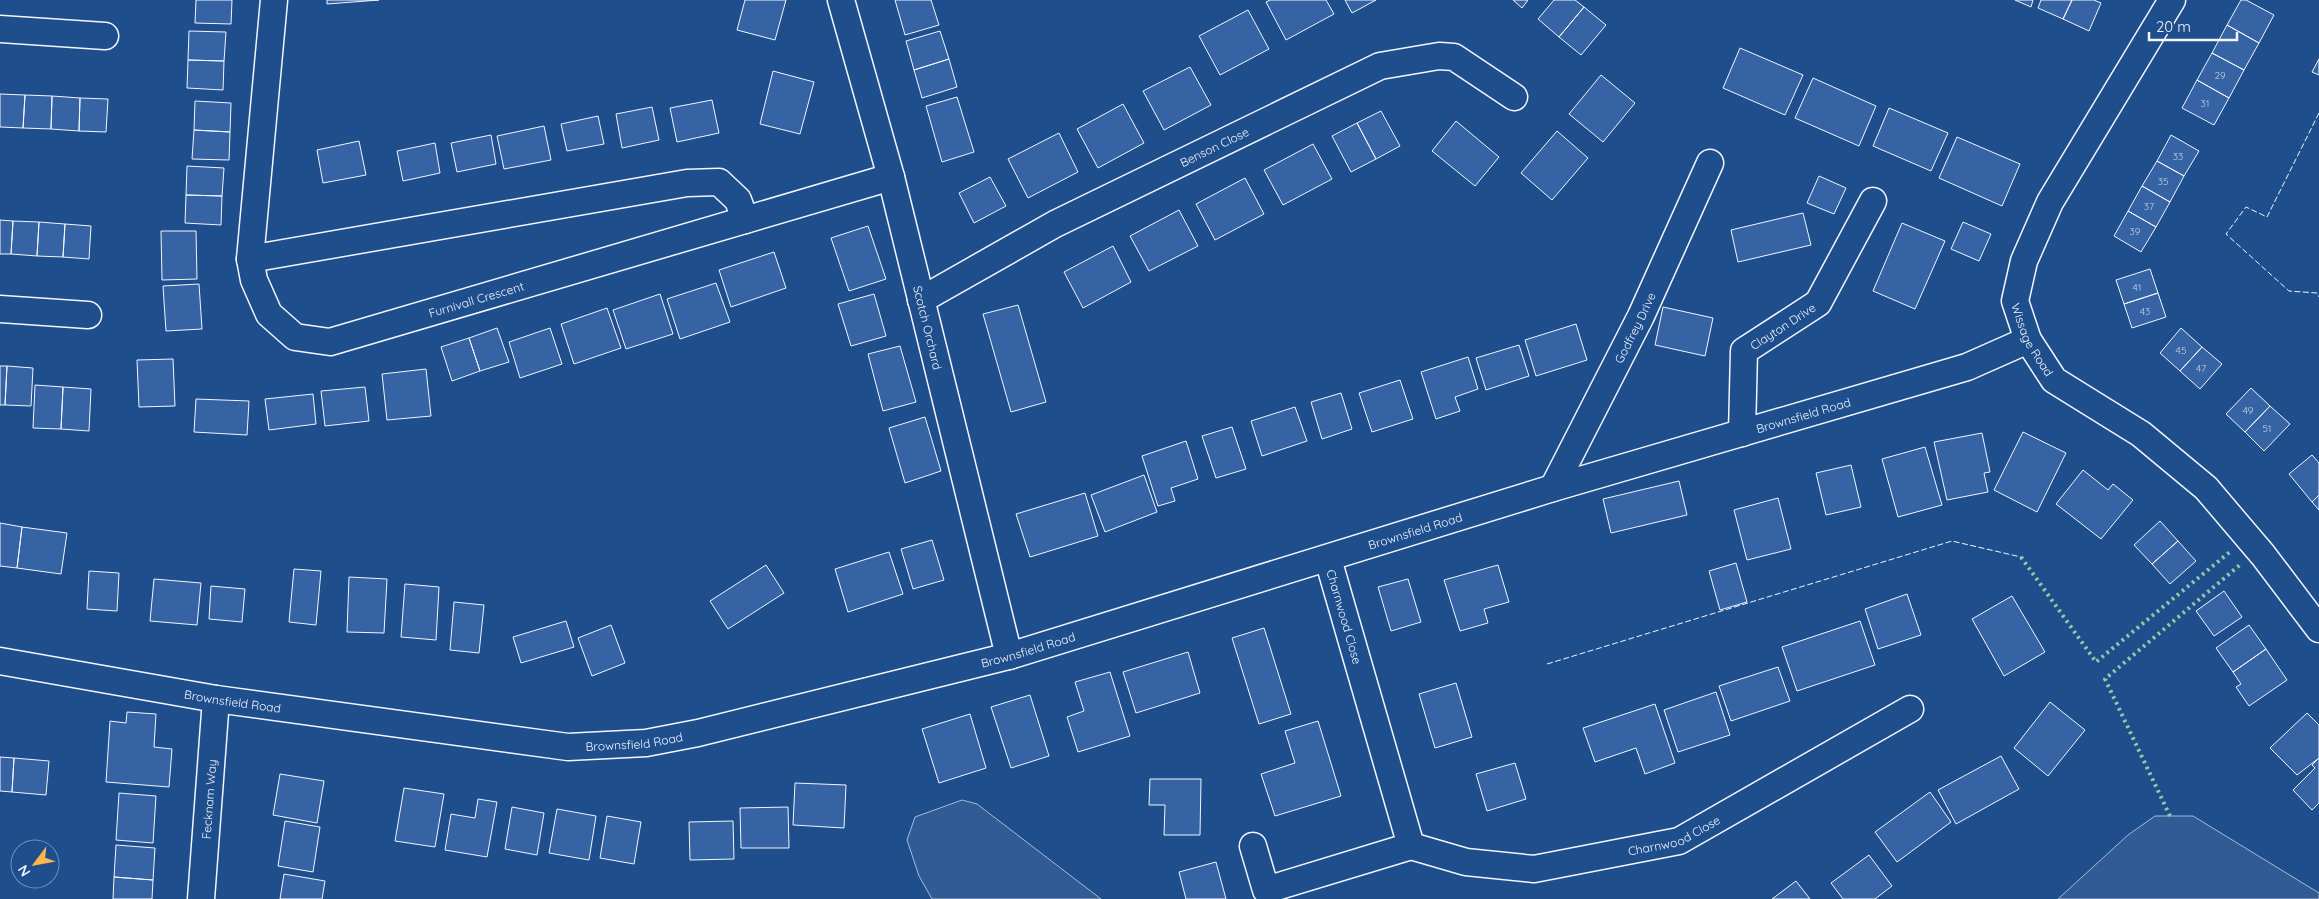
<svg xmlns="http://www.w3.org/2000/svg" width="2319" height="899" viewBox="0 0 2319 899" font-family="Quicksand,sans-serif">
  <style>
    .built { fill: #305b95; stroke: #a8bbd7 }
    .building { fill: #3563a3; stroke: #f2f6ff }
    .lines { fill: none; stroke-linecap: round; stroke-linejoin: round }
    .street-casing { stroke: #f2f6ff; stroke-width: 29 }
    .street { stroke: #1f4e8c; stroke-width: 26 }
    .hedge { stroke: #97c8a6; stroke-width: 4; stroke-dasharray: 2.5 4; stroke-linecap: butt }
    .fence { stroke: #f2f6ff; stroke-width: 1; stroke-dasharray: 6 2.5; stroke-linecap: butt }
    .labels { text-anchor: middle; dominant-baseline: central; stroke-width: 4; stroke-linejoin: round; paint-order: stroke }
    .number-label { font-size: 10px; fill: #c3d1e8 }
    .street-label { font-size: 12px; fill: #f2f6ff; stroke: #1f4e8c }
  </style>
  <rect width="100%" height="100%" fill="#1f4e8c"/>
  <!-- built -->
  <path class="built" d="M 962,800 L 977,804 L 1101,899 L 932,899 L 919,876 L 907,840 L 915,817 Z
    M 2155,816 L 2193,816 L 2319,893 L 2319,899 L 2058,899 L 2128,835 Z"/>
  <!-- building -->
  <path class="building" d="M 196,0 L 232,0 L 231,24 L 195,23 Z
    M 327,0 L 379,0 L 327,4 Z
    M 745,0 L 786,0 L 775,40 L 737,30 Z
    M 895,0 L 931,0 L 939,25 L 905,35 Z
    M 1270,0 L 1326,0 L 1334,14 L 1286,40 L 1266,2 Z
    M 1345,0 L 1376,0 L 1352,13 Z
    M 1513,0 L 1528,0 L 1522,8 Z
    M 1554,0 L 1575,0 L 1584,7 L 1559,37 L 1538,19 Z
    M 2015,0 L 2033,0 L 2031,7 Z
    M 2041,0 L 2072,0 L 2063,19 L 2038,8 Z
    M 2072,0 L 2094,0 L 2101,3 L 2089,31 L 2063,19 Z
    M 2241,0 L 2246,0 L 2274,15 L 2259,43 L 2227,25 Z
    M 1584,7 L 1606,25 L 1581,55 L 1559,37 Z
    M 1248,10 L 1269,49 L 1220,75 L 1199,36 Z
    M 2227,25 L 2259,43 L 2244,70 L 2212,53 Z
    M 189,31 L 226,32 L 224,61 L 188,60 Z
    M 940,31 L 949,59 L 914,70 L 906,41 Z
    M 1740,48 L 1803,75 L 1785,115 L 1723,88 Z
    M 2212,53 L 2244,70 L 2229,98 L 2197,80 Z
    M 949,59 L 957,87 L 922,98 L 914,70 Z
    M 2319,59 L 2319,75 L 2312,72 Z
    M 188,60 L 224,61 L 223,90 L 187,88 Z
    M 1190,67 L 1211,105 L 1164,130 L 1143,91 Z
    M 773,71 L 814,82 L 800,134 L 760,124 Z
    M 1601,75 L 1635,103 L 1603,142 L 1569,114 Z
    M 1813,78 L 1876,106 L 1859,146 L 1795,118 Z
    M 2197,80 L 2229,98 L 2214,125 L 2182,108 Z
    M 0,94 L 25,95 L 23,128 L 0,127 Z
    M 25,95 L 52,96 L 51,129 L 23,128 Z
    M 52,96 L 80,98 L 79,131 L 51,129 Z
    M 957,97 L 974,152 L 942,162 L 926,106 Z
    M 80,98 L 108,99 L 106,132 L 79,131 Z
    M 712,100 L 719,133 L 677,142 L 670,108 Z
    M 195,101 L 231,103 L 230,132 L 194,130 Z
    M 1123,104 L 1144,143 L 1098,168 L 1077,129 Z
    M 652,107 L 659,140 L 622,148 L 616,114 Z
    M 1889,108 L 1948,133 L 1931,171 L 1873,146 Z
    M 1381,111 L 1400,146 L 1376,159 L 1357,123 Z
    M 598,116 L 604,144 L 567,151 L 561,124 Z
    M 1456,121 L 1499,157 L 1475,186 L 1432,151 Z
    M 1357,123 L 1376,159 L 1351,172 L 1332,136 Z
    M 544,126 L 551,160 L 504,169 L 497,136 Z
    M 194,130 L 230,132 L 229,160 L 192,159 Z
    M 1557,131 L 1588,158 L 1552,200 L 1521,173 Z
    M 1059,133 L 1078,172 L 1028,198 L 1008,159 Z
    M 491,135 L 496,164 L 457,172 L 451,143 Z
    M 2171,135 L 2199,151 L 2184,176 L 2157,161 Z
    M 1957,137 L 2020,164 L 2002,206 L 1939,178 Z
    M 359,141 L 366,175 L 323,183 L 317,150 Z
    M 435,143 L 440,173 L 403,181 L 397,151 Z
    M 1313,144 L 1332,179 L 1283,205 L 1264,170 Z
    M 2157,161 L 2184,176 L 2170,202 L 2142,186 Z
    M 187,166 L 224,168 L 222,196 L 186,195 Z
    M 1819,176 L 1846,188 L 1834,214 L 1807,203 Z
    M 990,177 L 1006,206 L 974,223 L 959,193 Z
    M 1245,178 L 1264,214 L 1215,240 L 1196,204 Z
    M 2142,186 L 2170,202 L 2156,227 L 2128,211 Z
    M 186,195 L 222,196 L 221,225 L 185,223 Z
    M 1179,210 L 1198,246 L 1149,271 L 1130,236 Z
    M 2128,211 L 2156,227 L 2141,252 L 2114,236 Z
    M 1803,213 L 1811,245 L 1738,262 L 1731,230 Z
    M 0,220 L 13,221 L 11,254 L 0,254 Z
    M 13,221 L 39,222 L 37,256 L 11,254 Z
    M 39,222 L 65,224 L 63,257 L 37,256 Z
    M 1963,222 L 1991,234 L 1979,261 L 1951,249 Z
    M 1902,223 L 1945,241 L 1915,309 L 1873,291 Z
    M 65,224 L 91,226 L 89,259 L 63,257 Z
    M 868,226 L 886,279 L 849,291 L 831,238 Z
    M 161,231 L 196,231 L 197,279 L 162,280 Z
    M 1113,246 L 1131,282 L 1083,308 L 1064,272 Z
    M 774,252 L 786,288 L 731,307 L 719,270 Z
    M 2150,269 L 2158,293 L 2124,304 L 2116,280 Z
    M 716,283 L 730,322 L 680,339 L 667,299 Z
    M 199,284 L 202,329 L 166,331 L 163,286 Z
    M 2158,293 L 2166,317 L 2132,328 L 2124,304 Z
    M 660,294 L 673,334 L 626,349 L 613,310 Z
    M 874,294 L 886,336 L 851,346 L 838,304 Z
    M 1018,305 L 1046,402 L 1011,412 L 983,314 Z
    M 1663,307 L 1713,318 L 1705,356 L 1655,345 Z
    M 607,308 L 621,348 L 574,364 L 561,324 Z
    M 1576,324 L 1587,360 L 1536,376 L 1525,340 Z
    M 497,328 L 509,362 L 480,371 L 469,338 Z
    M 550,328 L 562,364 L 520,378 L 509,342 Z
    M 2181,328 L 2202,347 L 2180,371 L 2160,353 Z
    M 469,338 L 480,371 L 452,381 L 441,347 Z
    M 1519,345 L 1529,376 L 1486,390 L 1476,358 Z
    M 900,346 L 916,402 L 883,411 L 868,354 Z
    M 2202,347 L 2222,364 L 2200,389 L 2180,371 Z
    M 1468,357 L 1478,389 L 1455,397 L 1460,411 L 1436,419 L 1421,372 Z
    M 173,359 L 175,406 L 139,407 L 137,360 Z
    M 0,366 L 7,366 L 5,405 L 0,405 Z
    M 7,366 L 33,368 L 31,406 L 5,405 Z
    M 426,369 L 431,416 L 387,420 L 382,374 Z
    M 1400,380 L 1413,419 L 1372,432 L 1359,393 Z
    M 35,385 L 63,387 L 61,429 L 33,428 Z
    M 63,387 L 91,389 L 89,431 L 61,429 Z
    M 365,387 L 369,421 L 325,426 L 321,391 Z
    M 2251,388 L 2270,406 L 2245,432 L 2226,414 Z
    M 1341,393 L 1352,429 L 1322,439 L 1311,402 Z
    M 313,394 L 316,424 L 269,430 L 265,399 Z
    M 196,399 L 249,401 L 247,435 L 194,432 Z
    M 2270,406 L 2290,424 L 2264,451 L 2245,432 Z
    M 1295,407 L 1307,441 L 1262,456 L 1251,421 Z
    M 925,417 L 941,471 L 905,483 L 889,428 Z
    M 1232,427 L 1246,469 L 1216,478 L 1202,436 Z
    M 2023,432 L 2066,453 L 2037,512 L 1994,490 Z
    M 1982,433 L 1990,472 L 1984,473 L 1988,492 L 1947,500 L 1934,442 Z
    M 1186,441 L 1198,479 L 1171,488 L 1175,501 L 1158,506 L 1142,456 Z
    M 1925,447 L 1942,505 L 1898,517 L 1882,459 Z
    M 2312,455 L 2319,463 L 2319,495 L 2312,502 L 2289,474 Z
    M 1851,465 L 1861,507 L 1826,515 L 1816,473 Z
    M 2083,470 L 2108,490 L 2113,484 L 2133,500 L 2101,539 L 2056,504 Z
    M 1144,475 L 1157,512 L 1105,532 L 1091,495 Z
    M 1679,481 L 1687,515 L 1611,533 L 1603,499 Z
    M 1085,493 L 1098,536 L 1030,557 L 1016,514 Z
    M 2319,495 L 2319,510 L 2312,502 Z
    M 1778,498 L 1791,549 L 1747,560 L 1734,510 Z
    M 2160,521 L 2178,541 L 2152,564 L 2134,545 Z
    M 0,523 L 22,527 L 17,568 L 0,566 Z
    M 22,527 L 67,533 L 61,574 L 17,568 Z
    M 932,540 L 944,580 L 913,589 L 901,549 Z
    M 2178,541 L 2196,561 L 2170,584 L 2152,564 Z
    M 889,552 L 903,594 L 848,612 L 835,569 Z
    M 1736,563 L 1747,602 L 1720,610 L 1709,571 Z
    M 766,565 L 784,593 L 728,629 L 710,601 Z
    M 1498,565 L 1509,602 L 1484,609 L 1488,623 L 1460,631 L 1444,580 Z
    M 294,569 L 321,571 L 316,625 L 289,622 Z
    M 89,571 L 119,573 L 117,611 L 87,609 Z
    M 349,577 L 387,579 L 384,633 L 347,632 Z
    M 154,579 L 201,583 L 197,625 L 150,621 Z
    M 1408,579 L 1421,622 L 1391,631 L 1378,587 Z
    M 405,584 L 439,587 L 436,640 L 401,637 Z
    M 211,586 L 245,589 L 242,622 L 209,619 Z
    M 2224,591 L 2242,617 L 2214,636 L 2196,611 Z
    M 1907,594 L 1921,635 L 1878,649 L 1865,609 Z
    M 2012,596 L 2045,652 L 2004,676 L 1972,619 Z
    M 454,602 L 484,605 L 479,653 L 450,650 Z
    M 566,621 L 574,647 L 521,663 L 513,637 Z
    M 1860,621 L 1875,665 L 1797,691 L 1782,647 Z
    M 611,625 L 625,663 L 592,676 L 578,638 Z
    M 2249,625 L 2266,649 L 2233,672 L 2216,648 Z
    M 1264,628 L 1291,714 L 1259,724 L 1232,638 Z
    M 2266,649 L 2287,680 L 2249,706 L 2236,687 L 2241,684 L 2233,672 Z
    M 1188,652 L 1200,693 L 1136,713 L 1123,672 Z
    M 1778,667 L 1790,701 L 1731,721 L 1719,686 Z
    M 1110,672 L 1130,736 L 1078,752 L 1067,717 L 1084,711 L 1075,682 Z
    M 1456,683 L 1472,737 L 1435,748 L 1419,694 Z
    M 1716,692 L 1730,735 L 1678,752 L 1664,710 Z
    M 1030,695 L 1049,756 L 1011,768 L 991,707 Z
    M 2050,702 L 2085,730 L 2048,776 L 2014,748 Z
    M 1655,704 L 1675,763 L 1645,774 L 1636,748 L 1595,762 L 1583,728 Z
    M 127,712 L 156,714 L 154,747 L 172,749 L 169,787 L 106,782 L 110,721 L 126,723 Z
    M 2307,713 L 2319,725 L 2319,758 L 2297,775 L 2270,748 Z
    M 970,714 L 986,768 L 939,783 L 922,729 Z
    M 1318,721 L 1341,796 L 1275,816 L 1261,774 L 1295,763 L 1285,731 Z
    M 2001,756 L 2019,789 L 1956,824 L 1938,790 Z
    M 0,757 L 14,758 L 12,792 L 0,791 Z
    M 14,758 L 49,761 L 46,795 L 12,792 Z
    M 2319,758 L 2319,803 L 2312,810 L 2293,790 L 2315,768 L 2312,765 Z
    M 1515,763 L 1526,799 L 1487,811 L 1476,774 Z
    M 280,774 L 324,781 L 317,823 L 273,815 Z
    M 1150,779 L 1201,779 L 1200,835 L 1164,835 L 1165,805 L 1149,805 Z
    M 795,783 L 846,785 L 844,828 L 793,825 Z
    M 404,788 L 444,794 L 435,847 L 395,841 Z
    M 1930,792 L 1951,822 L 1897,862 L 1875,832 Z
    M 119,793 L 156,796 L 153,843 L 116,840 Z
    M 478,799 L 497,802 L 487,857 L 445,850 L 451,814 L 475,818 Z
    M 512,807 L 544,813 L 537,855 L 505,849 Z
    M 788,807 L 789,848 L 741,848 L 740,808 Z
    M 557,809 L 596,816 L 589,860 L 549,853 Z
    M 607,816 L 641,822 L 634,864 L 600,858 Z
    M 285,821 L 320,827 L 313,872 L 278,866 Z
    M 733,821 L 734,859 L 690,860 L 689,822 Z
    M 116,845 L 155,848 L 153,880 L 114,877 Z
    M 1869,855 L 1892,886 L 1875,899 L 1843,899 L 1831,883 Z
    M 1216,862 L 1226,899 L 1186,899 L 1179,872 Z
    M 284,874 L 325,881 L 322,899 L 280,899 Z
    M 114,877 L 153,880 L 152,899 L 113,899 Z
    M 1796,881 L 1810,899 L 1772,899 Z"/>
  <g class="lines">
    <defs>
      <g id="street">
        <path id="s1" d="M 274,0 L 250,259 L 254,280 L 269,314 L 295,337 L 330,342 L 891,177"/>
        <path id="s2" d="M 841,0 L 891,177 L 1009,656"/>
        <path id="s3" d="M 2172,0 L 2050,202 L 2024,261 L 2015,301 L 2028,340 L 2054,380 L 2141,434 L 2206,488 L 2263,555 L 2319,629"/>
        <path d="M 0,29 L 105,36"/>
        <path d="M 250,259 L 687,183 L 719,182 L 738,200 L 745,220"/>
        <path id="s4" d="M 921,300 L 1055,224 L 1380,66 L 1439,56 L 1454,57 L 1514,97"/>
        <path d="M 0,309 L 88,315"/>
        <path id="s5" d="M 1742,433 L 1744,351 L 1818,303 L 1873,201"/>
        <path id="s6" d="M 1553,488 L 1641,316 L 1710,163"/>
        <path id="s7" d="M 1328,559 L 1411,846 L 1466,862 L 1534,869 L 1679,841 L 1910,709"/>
        <path id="s8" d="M 0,661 L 216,699 L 568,747 L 646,743 L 698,733 L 1009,656 L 1553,488 L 1967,367 L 2028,340"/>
        <path d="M 1253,846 L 1266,890 L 1411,846"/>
        <path id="s9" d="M 201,899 L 216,699"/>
      </g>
    </defs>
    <!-- street casing -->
    <use href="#street" class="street-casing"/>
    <!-- street -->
    <use href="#street" class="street"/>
    <!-- hedge -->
    <path class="hedge" d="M 2021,557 L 2096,662 L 2231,551
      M 2170,816 L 2105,679 L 2241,564"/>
    <!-- fence -->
    <path class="fence" d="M 2319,113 L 2267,217 L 2246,207 L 2226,234 L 2289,291 L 2317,293 L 2319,297
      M 1547,664 L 1952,541 L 2021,557"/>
  </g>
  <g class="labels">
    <!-- number labels -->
    <g class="number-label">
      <text x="2220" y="75">29</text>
      <text x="2205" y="103">31</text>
      <text x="2178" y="156">33</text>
      <text x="2163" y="181">35</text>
      <text x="2149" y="206">37</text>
      <text x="2135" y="231">39</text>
      <text x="2137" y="287">41</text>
      <text x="2145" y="311">43</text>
      <text x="2181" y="350">45</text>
      <text x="2201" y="368">47</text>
      <text x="2248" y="410">49</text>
      <text x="2267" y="428">51</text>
    </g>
    <!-- street labels -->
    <g class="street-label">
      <text stroke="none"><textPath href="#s4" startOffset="331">Benson Close</textPath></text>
      <text stroke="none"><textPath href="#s1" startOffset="541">Furnivall Crescent</textPath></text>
      <text stroke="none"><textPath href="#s5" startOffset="128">Clayton Drive</textPath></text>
      <text stroke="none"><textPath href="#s2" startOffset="339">Scotch Orchard</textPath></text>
      <text stroke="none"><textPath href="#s6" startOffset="180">Godfrey Drive</textPath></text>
      <text stroke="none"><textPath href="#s3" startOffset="384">Wissage Road</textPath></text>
      <text stroke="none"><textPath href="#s8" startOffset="1856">Brownsfield Road</textPath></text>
      <text stroke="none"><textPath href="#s8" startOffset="1451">Brownsfield Road</textPath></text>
      <text stroke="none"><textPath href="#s7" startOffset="60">Charnwood Close</textPath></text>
      <text stroke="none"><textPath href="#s8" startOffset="1046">Brownsfield Road</textPath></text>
      <text stroke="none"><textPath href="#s8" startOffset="236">Brownsfield Road</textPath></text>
      <text stroke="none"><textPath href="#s8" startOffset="641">Brownsfield Road</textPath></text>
      <text stroke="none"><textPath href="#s9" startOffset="100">Fecknam Way</textPath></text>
      <text stroke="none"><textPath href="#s7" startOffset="569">Charnwood Close</textPath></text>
    </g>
  </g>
  <!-- north arrow -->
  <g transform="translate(35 864) rotate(238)"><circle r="24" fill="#1f4e8c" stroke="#7391ba"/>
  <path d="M0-4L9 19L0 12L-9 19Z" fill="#ffb74d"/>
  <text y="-8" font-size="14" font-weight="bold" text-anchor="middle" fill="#f2f6ff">N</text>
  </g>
  <!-- scale -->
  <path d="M2149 32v8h88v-8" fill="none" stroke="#f2f6ff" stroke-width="2.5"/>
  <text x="2156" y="32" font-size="15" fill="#f2f6ff" stroke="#1f4e8c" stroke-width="4" paint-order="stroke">20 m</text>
</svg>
